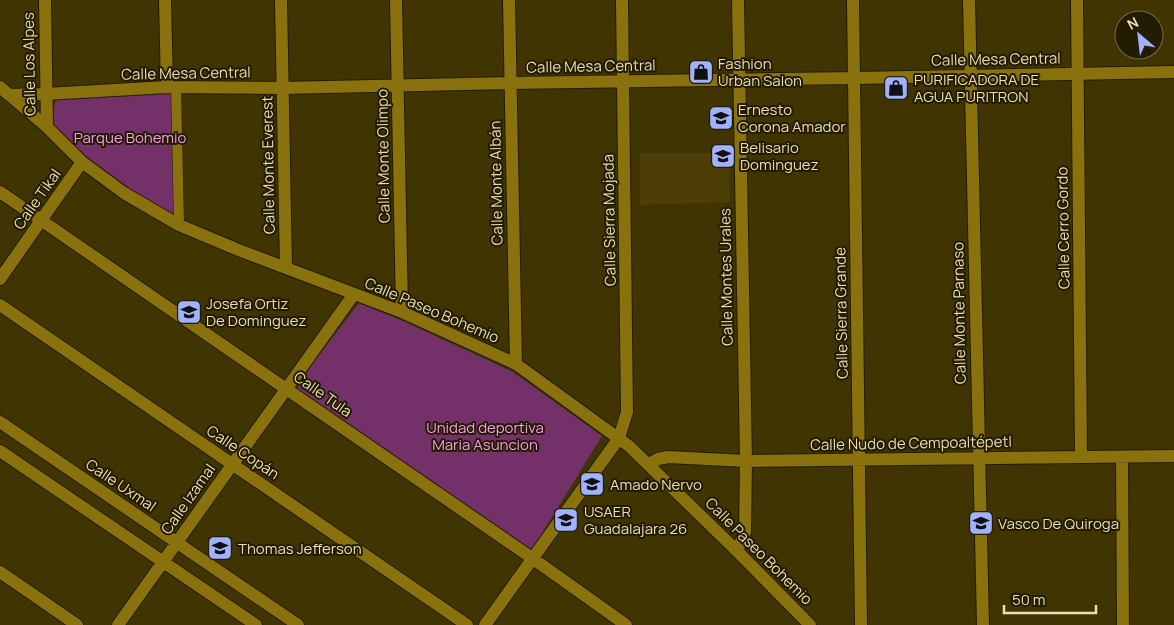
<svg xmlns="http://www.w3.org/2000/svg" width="1174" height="625" viewBox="0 0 1174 625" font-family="Manrope,sans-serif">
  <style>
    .built { fill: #4c3e06 }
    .green { fill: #743069 }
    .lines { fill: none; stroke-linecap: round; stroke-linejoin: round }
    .pedestrian-casing { stroke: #231c02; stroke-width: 11 }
    .minor-casing { stroke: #231c02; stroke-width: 14 }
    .pedestrian { stroke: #89710e; stroke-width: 10 }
    .minor { stroke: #89710e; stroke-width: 12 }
    .labels { text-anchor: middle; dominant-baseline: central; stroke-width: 4; stroke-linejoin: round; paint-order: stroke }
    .street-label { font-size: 15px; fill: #eadeb6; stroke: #231c02 }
    .poi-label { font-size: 15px; fill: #eadeb6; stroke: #231c02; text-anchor: start }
    .park-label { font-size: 15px; fill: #f89ce7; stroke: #231c02 }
  </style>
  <rect width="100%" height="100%" fill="#403402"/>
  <!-- built -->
  <path class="built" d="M 640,153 L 729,153 L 730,202 L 640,205 Z"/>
  <!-- green -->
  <path class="green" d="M 174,91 L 176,219 L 120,186 L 85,159 L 51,122 L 53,109 L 57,99 Z
    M 359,303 L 405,322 L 513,372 L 602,436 L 531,551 L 297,389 L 313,363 Z"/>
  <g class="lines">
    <defs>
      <path id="pedestrian" d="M 176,87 L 179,225"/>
      <path id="minor" d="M 45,0 L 47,127
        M 165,0 L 167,87
        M 281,0 L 286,268
        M 396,0 L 402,312
        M 509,0 L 516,364
        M 853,0 L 861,625
        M 969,0 L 983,625
        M 1077,0 L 1081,457
        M 0,87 L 47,127 L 82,162 L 124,193 L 179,225 L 241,251 L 402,312 L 516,364 L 629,446 L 737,551 L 810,625
        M 9,95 L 46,94 L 167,87 L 282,88 L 510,83 L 855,78 L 1174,72
        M 0,192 L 532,558 L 626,625
        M 0,279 L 82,162
        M 0,305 L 467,625
        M 0,422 L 298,625
        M 0,451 L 256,625
        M 1122,458 L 1123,625
        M 649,464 L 658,459 L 668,457 L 746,461 L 1174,456
        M 737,551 L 745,532 L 746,461 L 738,0
        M 0,572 L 77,625
        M 118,625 L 354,294
        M 485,625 L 619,438 L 627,412 L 622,0"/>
    </defs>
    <!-- pedestrian casing -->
    <use href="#pedestrian" class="pedestrian-casing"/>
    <!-- minor casing -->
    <use href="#minor" class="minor-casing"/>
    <!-- pedestrian -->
    <use href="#pedestrian" class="pedestrian"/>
    <!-- minor -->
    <use href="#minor" class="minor"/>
  </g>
  <!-- icons -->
  <defs>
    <symbol id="shop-square" viewBox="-11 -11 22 22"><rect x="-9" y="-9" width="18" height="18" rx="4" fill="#a1b2fd" stroke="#231c02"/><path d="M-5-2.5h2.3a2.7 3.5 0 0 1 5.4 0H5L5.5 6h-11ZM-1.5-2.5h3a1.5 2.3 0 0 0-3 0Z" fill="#111"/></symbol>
    <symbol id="school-square" viewBox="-11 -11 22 22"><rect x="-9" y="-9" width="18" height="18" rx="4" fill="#a1b2fd" stroke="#231c02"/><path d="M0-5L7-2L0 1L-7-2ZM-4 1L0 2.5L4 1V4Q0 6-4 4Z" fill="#111"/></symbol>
  </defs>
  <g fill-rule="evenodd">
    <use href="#shop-square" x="687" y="58" width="28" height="28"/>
    <use href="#shop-square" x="882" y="74" width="28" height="28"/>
    <use href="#school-square" x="707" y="104" width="28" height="28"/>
    <use href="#school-square" x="709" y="142" width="28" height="28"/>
    <use href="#school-square" x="175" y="298" width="28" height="28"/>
    <use href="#school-square" x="578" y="470" width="28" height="28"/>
    <use href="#school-square" x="552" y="506" width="28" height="28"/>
    <use href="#school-square" x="967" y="509" width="28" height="28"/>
    <use href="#school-square" x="206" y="534" width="28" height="28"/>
  </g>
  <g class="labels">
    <!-- street labels -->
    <g class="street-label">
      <text transform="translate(996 59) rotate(-1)">Calle Mesa Central</text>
      <text transform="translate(29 64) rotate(-91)">Calle Los Alpes</text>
      <text transform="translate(591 66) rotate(-1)">Calle Mesa Central</text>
      <text transform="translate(186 73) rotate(-1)">Calle Mesa Central</text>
      <text transform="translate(383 156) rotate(-91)">Calle Monte Olimpo</text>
      <text transform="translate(268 165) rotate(-91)">Calle Monte Everest</text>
      <text transform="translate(496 183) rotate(-91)">Calle Monte Albán</text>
      <text transform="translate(37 199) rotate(-55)">Calle Tikal</text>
      <text transform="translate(609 220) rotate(-91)">Calle Sierra Mojada</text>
      <text transform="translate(1063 228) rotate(-91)">Calle Cerro Gordo</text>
      <text transform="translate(726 277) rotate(-91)">Calle Montes Urales</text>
      <text transform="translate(432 310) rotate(23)">Calle Paseo Bohemio</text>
      <text transform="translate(841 313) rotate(-91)">Calle Sierra Grande</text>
      <text transform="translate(959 313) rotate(-91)">Calle Monte Parnaso</text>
      <text transform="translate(323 394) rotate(35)">Calle Tula</text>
      <text transform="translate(911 443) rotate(-1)">Calle Nudo de Cempoaltépetl</text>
      <text transform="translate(243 452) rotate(34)">Calle Copán</text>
      <text transform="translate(121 485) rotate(34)">Calle Uxmal</text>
      <text transform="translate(188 499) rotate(-55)">Calle Izamal</text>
      <text transform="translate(759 551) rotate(45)">Calle Paseo Bohemio</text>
    </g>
    <!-- poi labels -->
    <g class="poi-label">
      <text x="718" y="63">Fashion<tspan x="718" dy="17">Urban Salon</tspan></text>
      <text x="914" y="79">PURIFICADORA DE<tspan x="914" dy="17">AGUA PURITRON</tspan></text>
      <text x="738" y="109">Ernesto<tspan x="738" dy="17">Corona Amador</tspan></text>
      <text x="740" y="147">Belisario<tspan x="740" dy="17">Dominguez</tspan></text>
      <text x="206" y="303">Josefa Ortiz<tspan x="206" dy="17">De Dominguez</tspan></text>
      <text x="610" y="484">Amado Nervo</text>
      <text x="584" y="511">USAER<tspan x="584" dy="17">Guadalajara 26</tspan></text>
      <text x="998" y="523">Vasco De Quiroga</text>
      <text x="238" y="548">Thomas Jefferson</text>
    </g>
    <!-- park labels -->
    <g class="park-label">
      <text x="130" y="137">Parque Bohemio</text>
      <text x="485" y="427">Unidad deportiva<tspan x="485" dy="17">Maria Asuncion</tspan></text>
    </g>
  </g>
  <!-- north arrow -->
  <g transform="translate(1139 35) rotate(332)"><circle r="24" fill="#231c02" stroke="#736a4a"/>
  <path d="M0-4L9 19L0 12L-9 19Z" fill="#a1b2fd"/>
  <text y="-8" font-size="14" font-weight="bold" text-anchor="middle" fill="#eadeb6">N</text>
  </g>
  <!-- scale -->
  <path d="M1004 605v8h92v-8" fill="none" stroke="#eadeb6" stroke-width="2.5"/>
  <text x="1012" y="605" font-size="15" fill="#eadeb6" stroke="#231c02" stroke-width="4" paint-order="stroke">50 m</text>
</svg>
